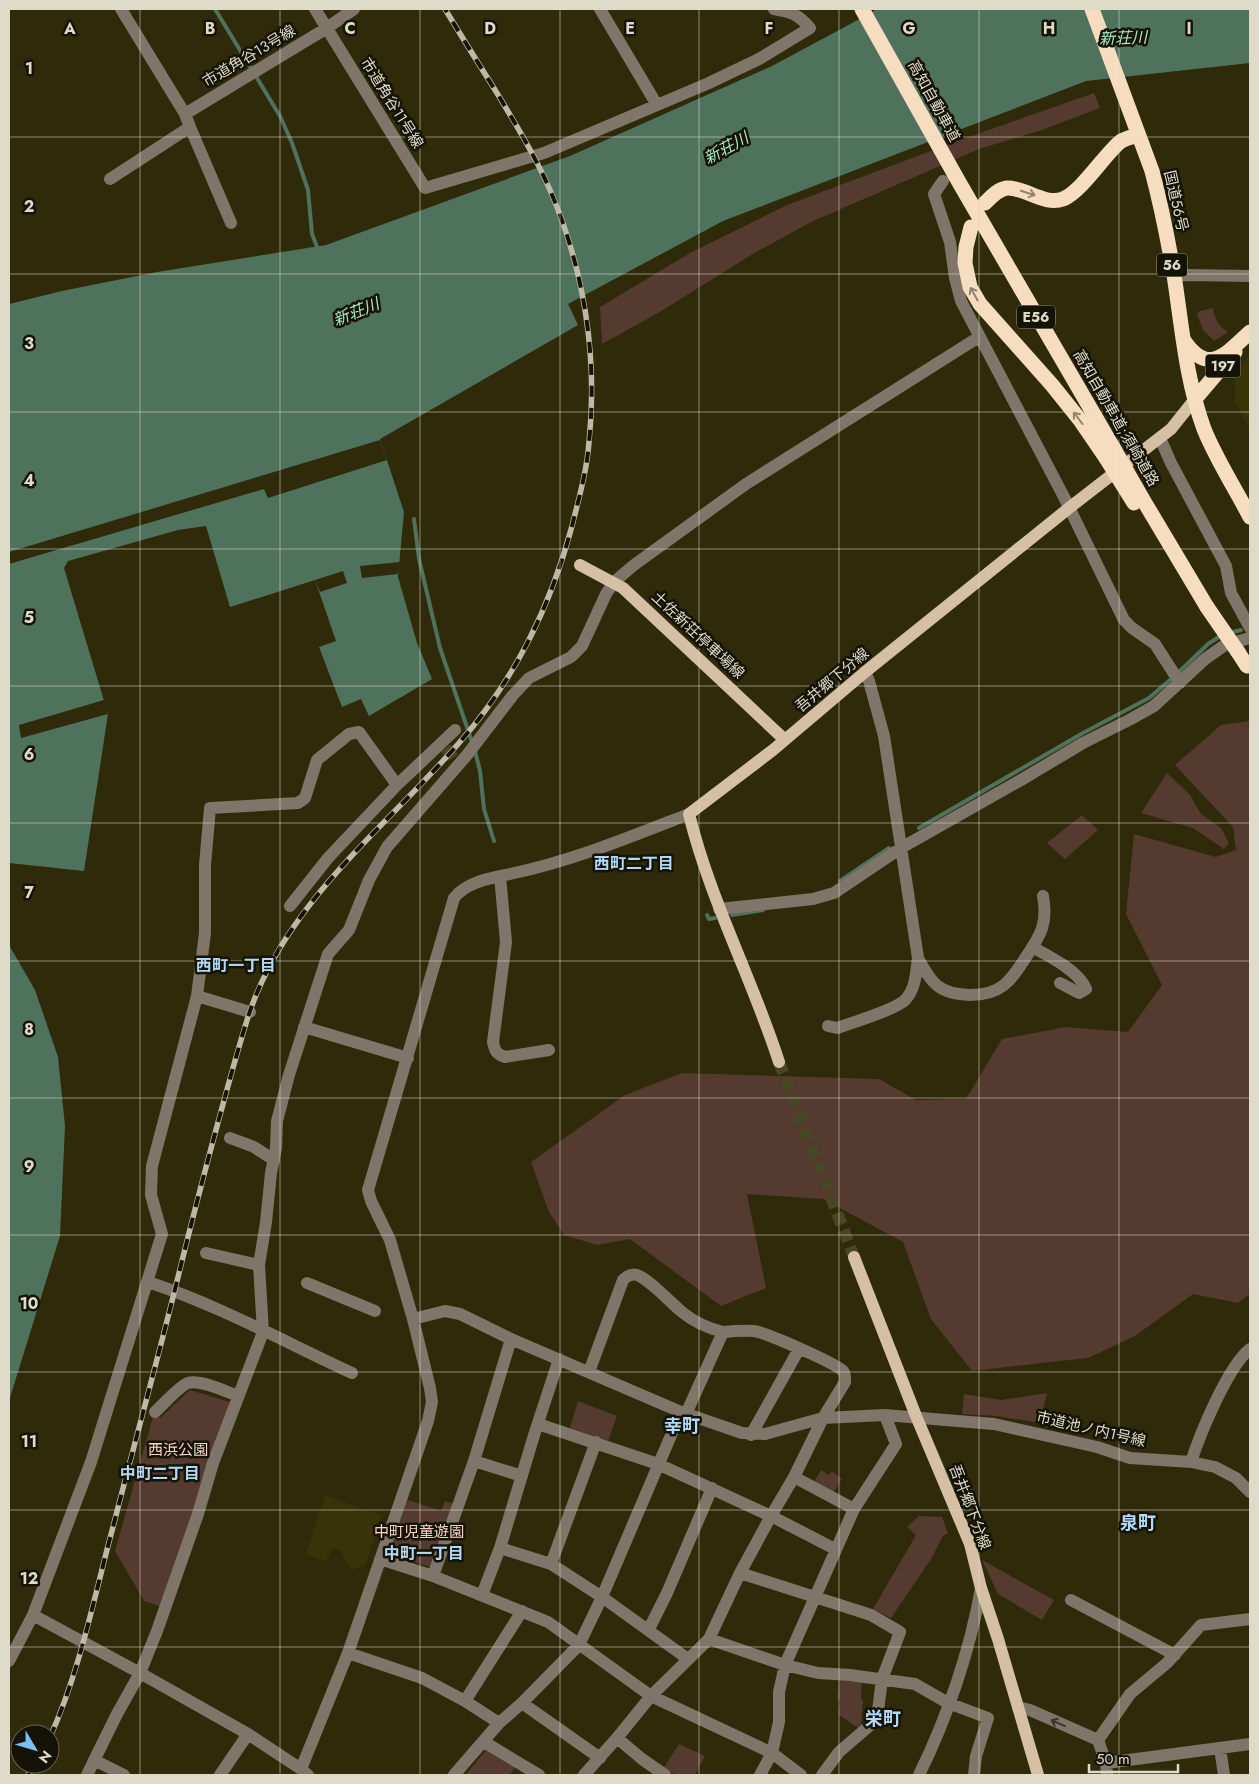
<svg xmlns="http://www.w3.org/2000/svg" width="1259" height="1784" viewBox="0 0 1259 1784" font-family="Jost,'Noto Sans JP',sans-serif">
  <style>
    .built { fill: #393308 }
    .green { fill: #553a2f }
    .water { fill: #4f725d }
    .pier { fill: #2f2a0a }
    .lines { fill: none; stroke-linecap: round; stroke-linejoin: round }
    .stream { stroke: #4f725d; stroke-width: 4 }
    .minor-tunnel { stroke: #494527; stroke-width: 12; stroke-dasharray: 12 6; stroke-linecap: butt }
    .major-tunnel { stroke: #494527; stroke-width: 12; stroke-dasharray: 12 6; stroke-linecap: butt }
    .minor { stroke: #7f7568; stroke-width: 12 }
    .major { stroke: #d5c0a6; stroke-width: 12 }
    .highway { stroke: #f7ddbf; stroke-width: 15 }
    .rail-casing { stroke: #bdb9a5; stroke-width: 5.5 }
    .rail { stroke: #151306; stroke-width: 4; stroke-dasharray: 11; stroke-linecap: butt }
    .highway-bridge { stroke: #f7ddbf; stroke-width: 15 }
    .oneway { stroke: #91826c }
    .oneway2 { stroke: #3a3528 }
    .grid { fill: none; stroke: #dedbc9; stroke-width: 1; stroke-opacity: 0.55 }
    .labels { text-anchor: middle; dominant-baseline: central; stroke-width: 5; stroke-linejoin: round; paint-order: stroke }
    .shield { fill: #151306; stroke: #a29f8e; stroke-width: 1 }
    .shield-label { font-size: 14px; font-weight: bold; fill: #dedbc9 }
    .street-label { font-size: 15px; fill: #dedbc9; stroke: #151306 }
    .park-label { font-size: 15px; fill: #fad4c4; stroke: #151306 }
    .water-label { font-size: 16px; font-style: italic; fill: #aae8c3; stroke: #151306 }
    .neighbourhood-label { font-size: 16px; font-weight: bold; fill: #b2d8f8; stroke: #151306 }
    .quarter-label { font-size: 18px; font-weight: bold; fill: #b2d8f8; stroke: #151306 }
    .grid-label { font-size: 16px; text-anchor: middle; font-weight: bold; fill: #dedbc9; stroke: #151306; stroke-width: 5; stroke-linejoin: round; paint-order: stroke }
  </style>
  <rect width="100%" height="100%" fill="#2f2a0a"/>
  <!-- built -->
  <path class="built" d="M 1250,354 L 1250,430 L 1235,402 L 1235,372 Z
    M 325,1495 L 382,1516 L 365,1565 L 353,1569 L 350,1568 L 340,1550 L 332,1548 L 327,1561 L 306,1554 Z"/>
  <!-- green -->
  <path class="green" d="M 1094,93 L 1100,108 L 1042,130 L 979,149 L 811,222 L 751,255 L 658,313 L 602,344 L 600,307 L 690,253 L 787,205 L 960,140 Z
    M 1213,308 C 1214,318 1219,327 1228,332 L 1214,341 L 1203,330 L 1197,314 L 1200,311 Z
    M 1250,721 L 1250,1294 L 1238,1303 L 1193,1294 L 1135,1336 L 1088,1358 L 972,1371 L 931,1319 L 903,1242 L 823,1199 L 747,1194 L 766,1288 L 721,1306 L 630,1239 L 597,1245 L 564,1235 L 549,1212 L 531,1162 L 625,1095 L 682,1073 L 879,1079 L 916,1100 L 966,1099 L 1002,1039 L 1066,1027 L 1128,1032 L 1162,985 L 1126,914 L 1134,834 L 1216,857 L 1236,850 L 1233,827 L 1175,765 L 1221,725 Z
    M 1167,773 L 1190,795 L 1201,814 L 1221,828 L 1229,843 L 1224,849 L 1193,828 L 1141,813 Z
    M 1082,815 L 1098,830 L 1065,859 L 1047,843 Z
    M 190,1390 L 230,1402 L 162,1607 L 144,1601 L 115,1551 L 154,1413 L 160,1418 Z
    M 1047,1393 L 1040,1423 L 997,1416 L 962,1414 L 964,1394 L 1001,1400 Z
    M 578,1401 L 617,1416 L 608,1441 L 570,1428 Z
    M 821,1470 L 829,1475 L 832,1471 L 842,1479 L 833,1493 L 814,1482 Z
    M 405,1499 L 441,1511 L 445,1501 L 454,1504 L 433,1568 L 387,1553 Z
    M 919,1516 L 942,1517 L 948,1533 L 943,1536 L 931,1559 L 891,1618 L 873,1609 L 916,1535 L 907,1527 Z
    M 982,1560 L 1054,1600 L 1042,1620 L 998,1594 Z
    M 839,1680 L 862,1682 L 861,1699 L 863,1700 L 861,1724 L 858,1728 L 839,1715 L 840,1700 L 837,1699 Z
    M 679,1744 L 705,1756 L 695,1775 L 677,1775 L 663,1769 Z
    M 486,1750 L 516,1767 L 509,1775 L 470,1775 L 467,1773 Z"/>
  <!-- water -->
  <path class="water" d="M 877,9 L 1250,9 L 1250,63 L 1086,81 L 723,221 L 568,304 L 578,325 L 380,439 L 404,512 L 398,577 L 417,643 L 432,679 L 369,716 L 361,699 L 342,707 L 319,647 L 336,641 L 315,580 L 230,607 L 206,526 L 178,530 L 68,561 L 64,568 L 108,714 L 84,871 L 9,863 L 9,304 L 62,291 L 157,272 L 326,245 L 570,156 L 772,66 L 867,15 Z
    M 9,945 L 35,990 L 58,1057 L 65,1126 L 60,1236 L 9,1401 Z"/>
  <!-- pier -->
  <path class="pier" d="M 380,440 L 387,460 L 268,498 L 264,489 L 9,564 L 9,552 Z
    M 400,562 L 398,574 L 362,578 L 360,566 Z
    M 343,571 L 347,583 L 320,592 L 315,580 Z
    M 104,700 L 108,714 L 21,738 L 19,725 Z"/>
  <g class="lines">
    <!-- stream -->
    <path class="stream" d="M 215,9 L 280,116 L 292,143 L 308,190 L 312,234 L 319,252
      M 414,519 L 419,559 L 440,648 L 472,742
      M 1229,633 L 1241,630
      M 1179,672 L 1208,644 L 1222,635
      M 475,751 L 480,771 L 484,809 L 494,841
      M 919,828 L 1083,733 L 1149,698 L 1170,680
      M 840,881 L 889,848
      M 707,915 L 709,919 L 715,918
      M 732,915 L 763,910"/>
    <!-- minor-tunnel -->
    <path class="minor-tunnel" d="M 446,748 L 453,758"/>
    <!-- major-tunnel -->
    <path class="major-tunnel" d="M 779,1062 L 854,1257"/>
    <!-- minor -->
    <path class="minor" d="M 315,9 L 425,188 L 544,153 L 709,83 L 759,59 L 810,28 C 798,14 791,12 774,9
      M 600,9 L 657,105
      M 185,114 L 327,28 L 354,9
      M 190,127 L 231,223
      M 110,179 L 190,127 L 185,114 L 121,9
      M 943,181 L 934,194 L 950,242 L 955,278 L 961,301 L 1064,497 L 1124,620 L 1132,628 L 1155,644 L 1180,683
      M 1174,276 L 1188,275 L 1250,276
      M 1160,438 L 1171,463 L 1226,566 L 1231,593 L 1250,628
      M 500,876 L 506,942 L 493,1042 C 495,1051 496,1054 505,1057 L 549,1050
      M 290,906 L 328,858 L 397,785 L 455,730
      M 719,909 L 813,899 L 834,893 L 901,848 L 1021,780 L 1083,743 L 1131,719 L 1154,706 L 1205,659 L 1225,645 L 1250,638
      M 1032,947 C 1049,956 1079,971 1086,989 L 1079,993 L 1060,983
      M 918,958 C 932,984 939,994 970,995 C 1001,995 1010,982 1026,957 C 1041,935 1048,923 1043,896
      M 197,996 L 250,1012
      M 828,1026 L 837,1028 C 851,1023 898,1009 906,999 C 916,988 916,971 918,958 L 884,736 L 869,681 L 865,672
      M 304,1027 L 408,1058
      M 230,1138 L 254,1147 L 274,1160
      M 206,1253 L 259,1265
      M 148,1282 C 218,1305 285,1342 352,1373
      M 307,1283 L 375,1311
      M 413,1319 L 445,1311 L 460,1314 L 511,1339 L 681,1412 L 742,1433 L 765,1434 L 823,1418 L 885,1415 L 994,1424 L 1097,1447 L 1130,1458 L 1191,1462 L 1215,1467 L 1236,1478 L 1250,1492
      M 589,1372 L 623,1280 C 627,1276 631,1273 637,1275 C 650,1280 670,1302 682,1312 C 694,1322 707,1328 723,1332
      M 155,1412 C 164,1404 178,1387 188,1383 C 200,1379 227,1392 238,1396
      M 538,1424 L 658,1464 L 771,1516 L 835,1549
      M 751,1435 L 799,1349
      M 474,1461 L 511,1339
      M 1191,1462 C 1200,1434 1228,1366 1250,1349
      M 794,1477 L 854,1509
      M 500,1548 L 551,1564 L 602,1597 L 688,1659
      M 380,1559 L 433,1576 L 548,1622 L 651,1696 L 772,1753 L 801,1775
      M 551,1564 L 596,1442
      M 740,1573 L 871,1615 L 900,1632 L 882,1679 L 878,1711 L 875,1721 L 839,1752 L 822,1775
      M 433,1576 L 474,1461 L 522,1476
      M 482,1595 L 500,1548 L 535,1432 L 559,1359
      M 1071,1600 L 1175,1655
      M 33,1615 L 140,1673 L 248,1734 L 301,1769
      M 649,1629 L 667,1593 L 712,1488
      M 709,1639 L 785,1665 L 818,1673 L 850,1675 L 915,1684 L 948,1703 L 988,1718 L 976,1756 L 974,1775
      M 348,1653 L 422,1678 L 465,1701 L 499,1723
      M 9,1661 L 33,1615 L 91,1462 L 162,1234 L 151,1195 L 152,1166 L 197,996 L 205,933 L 205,865 L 210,808 L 298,803 L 305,798 L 317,760 L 349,734 L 359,732 L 397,785
      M 465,1701 L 522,1611
      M 522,1703 L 600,1758
      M 1018,1707 L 1030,1710 L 1098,1740
      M 617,1738 L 642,1759 L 665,1775
      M 484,1742 L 539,1775
      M 1220,1748 L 1224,1775
      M 94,1760 L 124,1775
      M 1106,1763 L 1250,1744
      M 87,1775 L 117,1714 L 140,1673 L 157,1631 L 198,1514 L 213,1463 L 263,1332 L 259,1265 L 266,1222 L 271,1173 L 276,1148 L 277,1121 L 289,1075 L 328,954 L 349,930 L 369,880 L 387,847 L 467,755 L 513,695 L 529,678 L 571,657 L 582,646 L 606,594 L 614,582 L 634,565 L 746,484 L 979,337
      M 220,1775 L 248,1734
      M 308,1775 L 301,1769 L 348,1653 L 428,1421 L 432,1402 L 430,1388 L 413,1319 L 390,1240 L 371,1201 L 368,1190 L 454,898 C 466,882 491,878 510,874 C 572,861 630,837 689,814
      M 454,1775 L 499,1723 L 522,1703 L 579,1645 L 602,1597 L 681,1412
      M 584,1775 L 617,1738 L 651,1696 L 709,1639 L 740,1573 L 771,1516 L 794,1477 L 823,1418 L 845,1382 C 845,1378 846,1375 843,1371 C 835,1363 767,1333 754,1331 C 744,1330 733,1331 723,1332 L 686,1414
      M 760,1775 L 772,1753 L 779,1722 L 779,1692 L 785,1665 L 854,1509 L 896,1444 L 885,1415
      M 919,1775 C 947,1718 970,1651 981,1588
      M 1107,1775 L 1106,1763 L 1098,1740 L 1130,1694 L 1167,1663 L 1201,1625 L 1250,1619"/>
    <!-- major -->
    <path class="major" d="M 580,565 L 623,588 L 785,740
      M 779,1062 C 752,978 710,900 689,814 L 773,750 L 865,672 L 1069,508 L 1171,429 L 1195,399
      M 854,1257 L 916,1416 L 970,1544 L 981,1588 L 998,1639 L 1038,1775"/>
    <!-- highway -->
    <path class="highway" d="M 862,9 L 960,184 L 1114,449
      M 1092,9 L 1152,171 C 1161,205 1168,240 1174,275 C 1182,327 1186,380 1204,429 C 1216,459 1235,488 1250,517
      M 985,203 C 991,197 998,189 1007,188 C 1025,187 1044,206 1063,199 C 1082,191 1104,155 1120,142 C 1125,138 1133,137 1138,135
      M 971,227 L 966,247 L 965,263 L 970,287 L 980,304 L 1052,385 L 1080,420 L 1106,458
      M 1183,339 C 1208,377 1225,355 1250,332
      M 1195,399 L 1235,352
      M 1142,498 L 1207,607
      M 1238,652 L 1247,666"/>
    <defs>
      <path id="rail" d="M 50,1737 C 80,1671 94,1597 113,1527 C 135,1441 159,1355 180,1269 C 196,1204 213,1140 231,1075 C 237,1054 243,1032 250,1011 C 288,901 384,829 459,743 C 515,679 550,608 572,526 C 579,498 587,470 589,442 C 598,357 584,269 550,190 C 536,158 518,128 500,98 C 482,69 463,39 445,9
        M 28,1775 L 35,1764"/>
    </defs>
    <!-- rail casing -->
    <use href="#rail" class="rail-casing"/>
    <!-- rail -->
    <use href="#rail" class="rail"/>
    <!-- highway-bridge -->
    <path class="highway-bridge" d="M 1114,449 L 1142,498
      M 1106,458 L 1134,503
      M 1207,607 L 1238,652"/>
  </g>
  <!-- one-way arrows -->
  <defs><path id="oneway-shaft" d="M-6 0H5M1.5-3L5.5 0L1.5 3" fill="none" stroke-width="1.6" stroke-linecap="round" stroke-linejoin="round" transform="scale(1.25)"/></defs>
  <g class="oneway">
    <use href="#oneway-shaft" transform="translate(1028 193) rotate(18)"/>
    <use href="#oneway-shaft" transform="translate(974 294) rotate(-119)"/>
    <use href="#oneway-shaft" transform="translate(1078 418) rotate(-127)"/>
  </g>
  <use class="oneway2" href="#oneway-shaft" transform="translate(1058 1723) rotate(-156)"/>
  <!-- grid -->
  <path class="grid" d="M 140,9 L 140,1775M 280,9 L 280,1775M 420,9 L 420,1775M 560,9 L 560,1775M 699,9 L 699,1775M 839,9 L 839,1775M 979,9 L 979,1775M 1119,9 L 1119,1775M 9,137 L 1250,137M 9,274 L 1250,274M 9,412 L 1250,412M 9,549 L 1250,549M 9,686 L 1250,686M 9,823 L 1250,823M 9,961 L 1250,961M 9,1098 L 1250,1098M 9,1235 L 1250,1235M 9,1372 L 1250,1372M 9,1510 L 1250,1510M 9,1647 L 1250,1647"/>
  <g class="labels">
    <!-- shield labels -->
    <g class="shield">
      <rect x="1157" y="253.5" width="30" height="23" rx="4"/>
      <rect x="1017" y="305.5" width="38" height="23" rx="4"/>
      <rect x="1205.5" y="354.5" width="35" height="23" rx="4"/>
    </g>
    <g class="shield-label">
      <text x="1172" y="265">56</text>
      <text x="1036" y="317">E56</text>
      <text x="1223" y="366">197</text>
    </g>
    <!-- street labels -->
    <g class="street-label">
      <text transform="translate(249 56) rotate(-31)">市道角谷13号線</text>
      <text transform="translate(934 101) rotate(61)">高知自動車道</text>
      <text transform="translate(392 103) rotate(58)">市道角谷11号線</text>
      <text transform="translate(1176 201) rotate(77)">国道56号</text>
      <text transform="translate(1116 418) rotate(60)">高知自動車道;須崎道路</text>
      <text transform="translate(698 635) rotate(43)">土佐新荘停車場線</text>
      <text transform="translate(832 680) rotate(-40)">吾井郷下分線</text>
      <text transform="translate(1091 1429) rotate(13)">市道池ノ内1号線</text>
      <text transform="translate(970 1507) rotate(69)">吾井郷下分線</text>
    </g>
    <!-- park labels -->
    <g class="park-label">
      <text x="178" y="1450">西浜公園</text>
      <text x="419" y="1532">中町児童遊園</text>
    </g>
    <!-- water labels -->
    <g class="water-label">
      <text transform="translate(1123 38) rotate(-2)">新荘川</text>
      <text transform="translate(726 148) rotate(-29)">新荘川</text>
      <text transform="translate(356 312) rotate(-22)">新荘川</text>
    </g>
    <!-- neighbourhood labels -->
    <g class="neighbourhood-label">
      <text x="634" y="863">西町二丁目</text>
      <text x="236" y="965">西町一丁目</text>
      <text x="160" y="1473">中町二丁目</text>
      <text x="424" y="1553">中町一丁目</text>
    </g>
    <!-- quarter labels -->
    <g class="quarter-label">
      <text x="682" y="1426">幸町</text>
      <text x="1138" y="1523">泉町</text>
      <text x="883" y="1719">栄町</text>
    </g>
  </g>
  <g class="grid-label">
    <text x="70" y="34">A</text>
    <text x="210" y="34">B</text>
    <text x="350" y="34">C</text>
    <text x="490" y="34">D</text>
    <text x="630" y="34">E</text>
    <text x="769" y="34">F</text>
    <text x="909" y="34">G</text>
    <text x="1049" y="34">H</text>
    <text x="1189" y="34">I</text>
    <text x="29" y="74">1</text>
    <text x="29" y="212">2</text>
    <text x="29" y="349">3</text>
    <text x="29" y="486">4</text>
    <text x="29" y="623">5</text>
    <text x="29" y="760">6</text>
    <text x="29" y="898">7</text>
    <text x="29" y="1035">8</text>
    <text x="29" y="1172">9</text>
    <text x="29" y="1309">10</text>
    <text x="29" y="1447">11</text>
    <text x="29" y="1584">12</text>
  </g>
  <!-- border -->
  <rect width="1259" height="1784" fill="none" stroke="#dedbc9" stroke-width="20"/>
  <!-- north arrow -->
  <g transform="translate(35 1749) rotate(128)"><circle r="24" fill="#151306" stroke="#656354"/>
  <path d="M0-4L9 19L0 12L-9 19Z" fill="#79bff8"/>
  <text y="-8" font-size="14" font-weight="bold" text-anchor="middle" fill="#dedbc9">N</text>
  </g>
  <!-- scale -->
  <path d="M1089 1764v8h89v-8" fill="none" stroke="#dedbc9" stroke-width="2.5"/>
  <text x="1096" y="1764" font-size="15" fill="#dedbc9" stroke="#151306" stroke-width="4" paint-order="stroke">50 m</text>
</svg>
